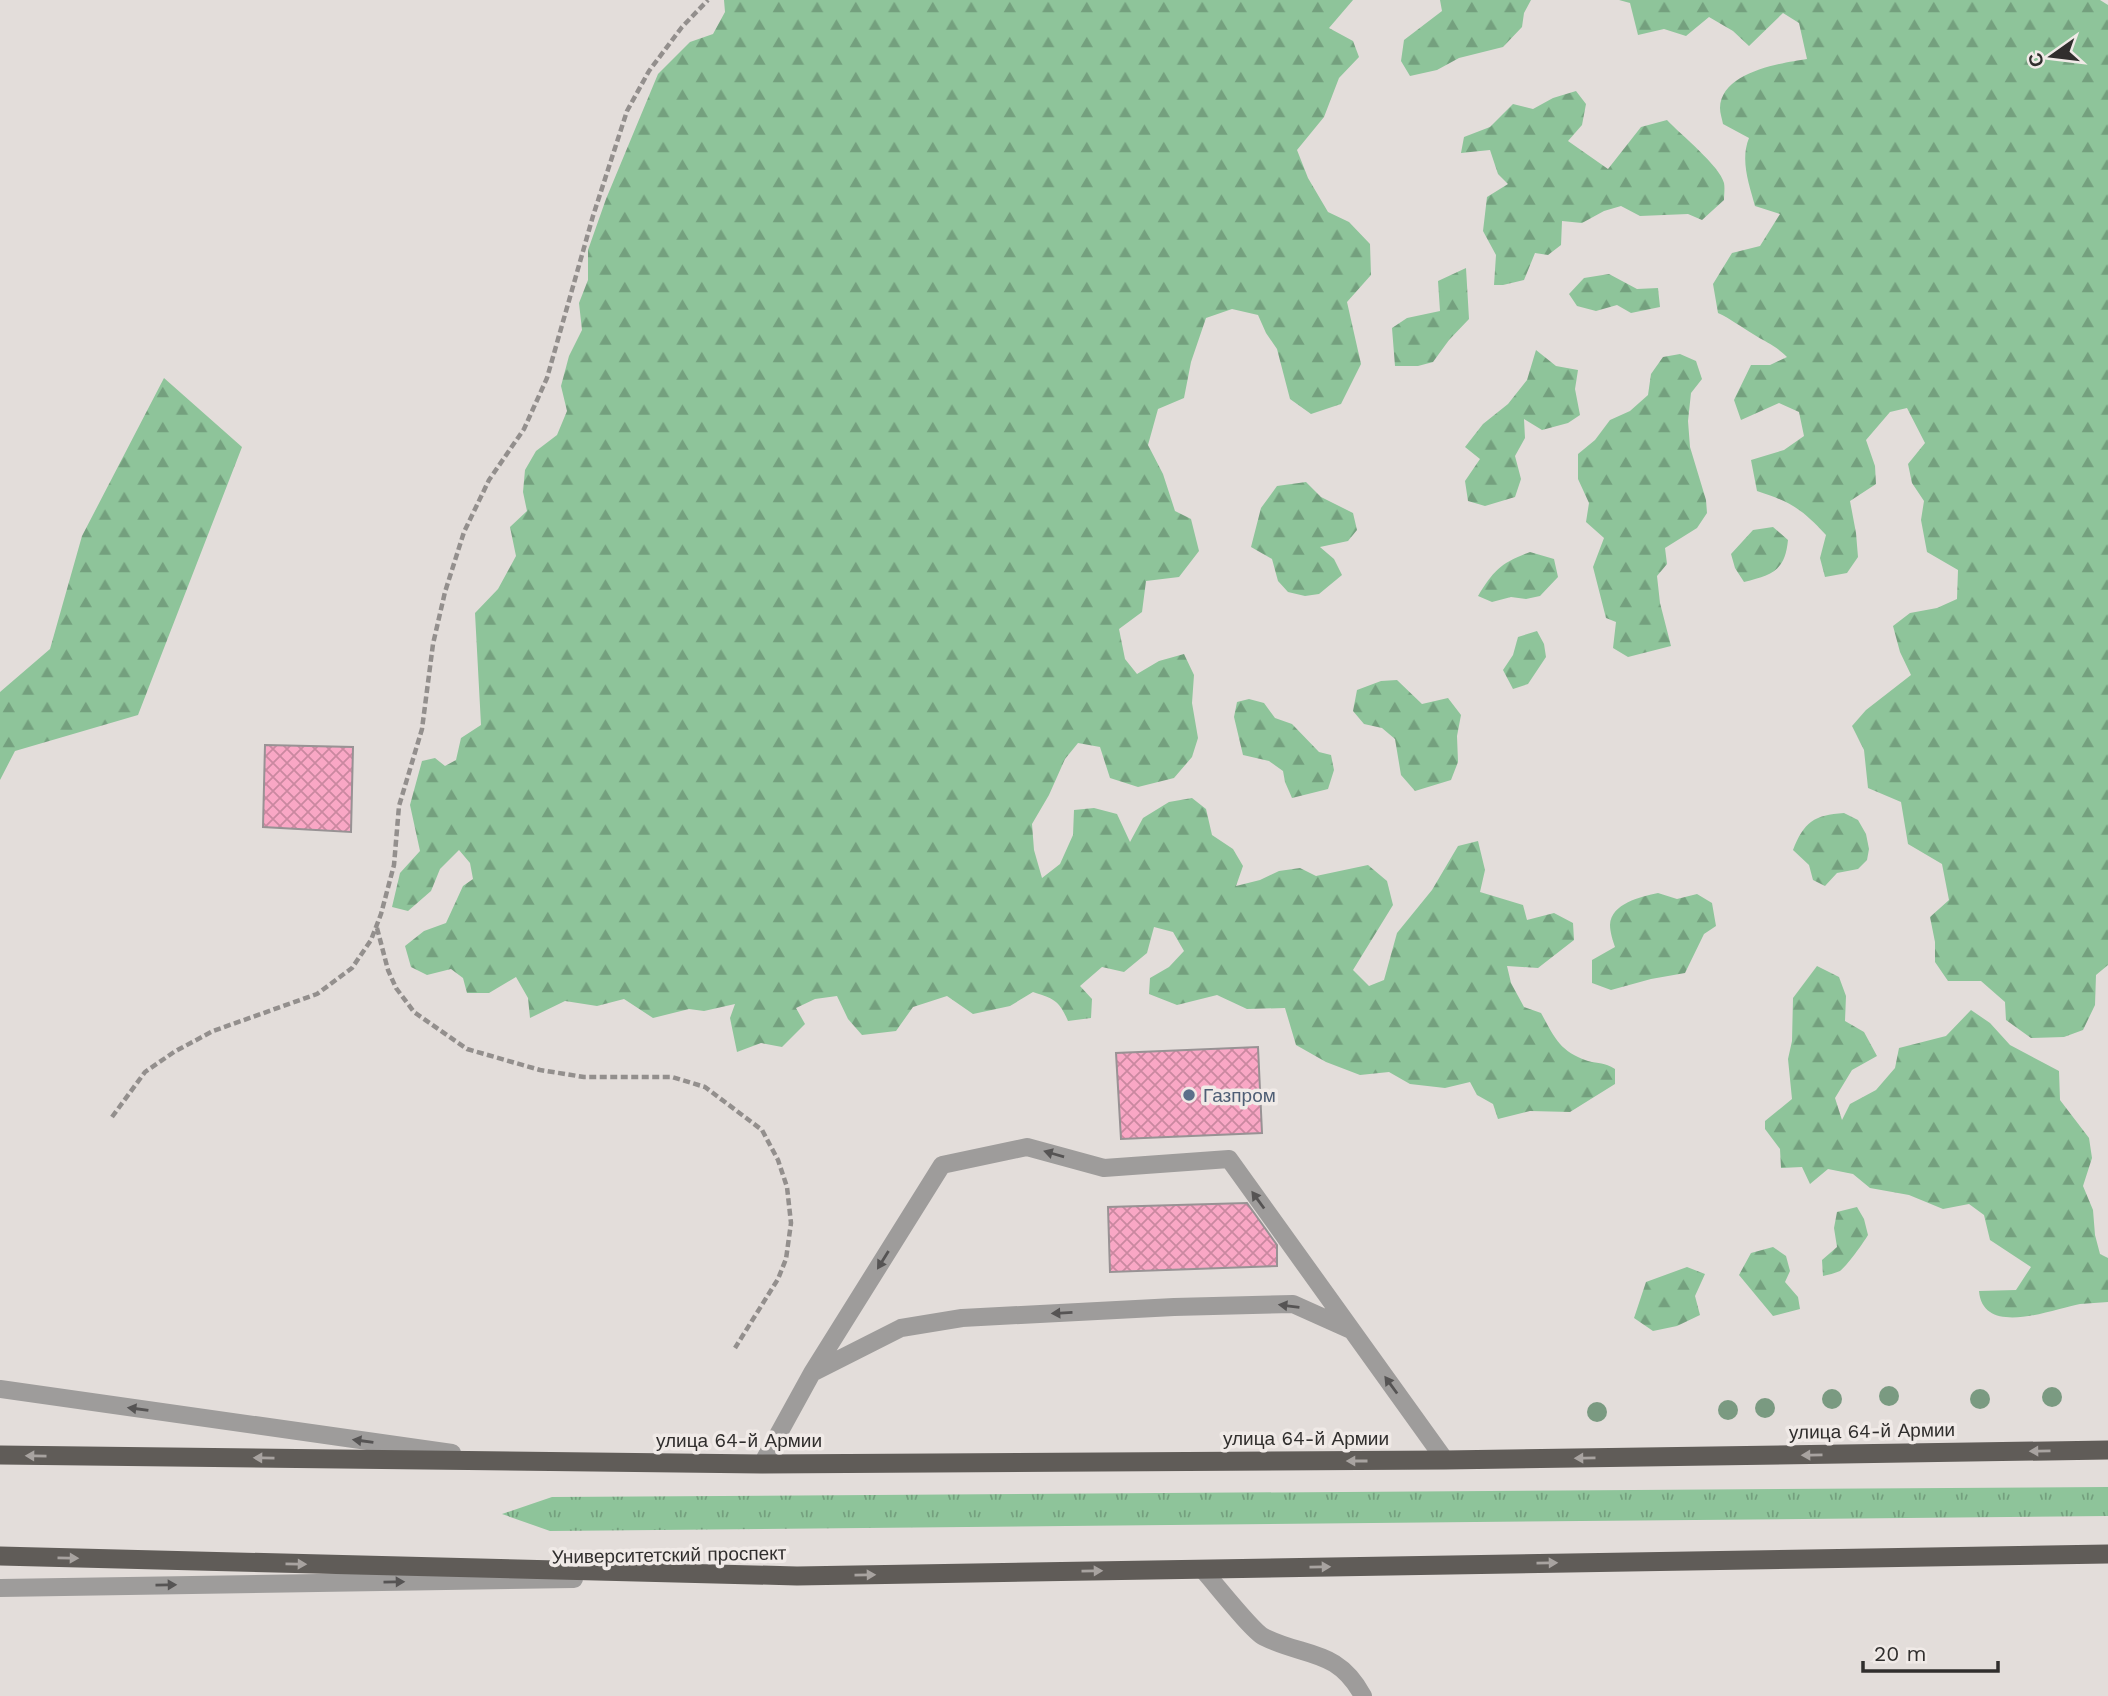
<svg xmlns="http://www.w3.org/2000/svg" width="2108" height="1696" viewBox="0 0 2108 1696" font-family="'Work Sans',sans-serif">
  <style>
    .grass { fill: url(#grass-tufts) }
    .forest { fill: url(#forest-firs) }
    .building { fill: url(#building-cross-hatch); stroke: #989294; stroke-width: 2 }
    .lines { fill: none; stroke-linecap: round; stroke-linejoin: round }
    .path { stroke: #938f8d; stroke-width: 4.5; stroke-dasharray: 7 3.5; stroke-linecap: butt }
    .service { stroke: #9e9c9b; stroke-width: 18 }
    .tertiary { stroke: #9e9c9b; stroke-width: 18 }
    .trunk { stroke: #605c58; stroke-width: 19 }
    .tree { fill: #7a9a81 }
    .oneway { fill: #565454 }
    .oneway2 { fill: #a8a3a0 }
    .service-dot { fill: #5c6f8a; stroke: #f0eae7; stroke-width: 2.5 }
    .labels { text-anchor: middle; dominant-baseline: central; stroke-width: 7; stroke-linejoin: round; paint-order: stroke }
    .service-label { font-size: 19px; fill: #4e5e75; stroke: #f0eae7; text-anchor: start }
    .street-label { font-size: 19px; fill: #302e2d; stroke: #f0eae7 }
  </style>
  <defs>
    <pattern id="grass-tufts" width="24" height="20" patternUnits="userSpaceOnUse" patternTransform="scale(1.75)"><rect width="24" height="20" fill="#8ec49a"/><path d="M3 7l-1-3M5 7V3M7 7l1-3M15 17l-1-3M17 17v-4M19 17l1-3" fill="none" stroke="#74a07e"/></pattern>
    <pattern id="forest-firs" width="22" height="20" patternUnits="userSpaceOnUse" patternTransform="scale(1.75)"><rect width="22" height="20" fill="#8ec49a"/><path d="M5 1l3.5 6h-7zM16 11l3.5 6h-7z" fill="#74a07e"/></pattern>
    <pattern id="building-cross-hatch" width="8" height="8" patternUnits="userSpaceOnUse" patternTransform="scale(1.75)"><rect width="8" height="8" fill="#f9a7c5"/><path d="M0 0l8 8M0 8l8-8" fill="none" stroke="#ca88a0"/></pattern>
  </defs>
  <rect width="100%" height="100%" fill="#e3ddda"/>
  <!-- grass -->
  <path class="grass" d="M 2108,1487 L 2108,1516 L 550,1531 L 502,1514 L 552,1497 Z"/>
  <!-- forest -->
  <path class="forest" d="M 724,0 L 1353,0 L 1329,28 L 1353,41 L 1359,57 L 1339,78 L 1324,117 L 1297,150 L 1308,178 L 1328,212 L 1349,222 L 1370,244 L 1371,275 L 1347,302 L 1361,364 L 1341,404 L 1311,414 L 1290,399 L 1277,349 L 1266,333 L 1258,315 L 1232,309 L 1206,318 L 1191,362 L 1184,398 L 1158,409 L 1148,445 L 1163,474 L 1175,511 L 1191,519 L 1199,551 L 1179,577 L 1146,581 L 1142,612 L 1119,629 L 1125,659 L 1137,674 L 1159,661 L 1184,654 L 1194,675 L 1192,703 L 1198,738 L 1192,757 L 1174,778 L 1138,787 L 1110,778 L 1100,747 L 1078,743 L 1065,759 L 1049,795 L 1032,824 L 1034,850 L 1042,878 L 1060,864 L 1073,835 L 1074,810 L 1094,808 L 1117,814 L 1130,842 L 1143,818 L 1169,802 L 1192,798 L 1206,809 L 1212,835 L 1233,849 L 1243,866 L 1236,886 L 1260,880 L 1279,871 L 1300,868 L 1316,876 L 1368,865 L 1387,881 L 1393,905 L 1353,970 L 1369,986 L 1384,980 L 1397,933 L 1432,890 L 1458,846 L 1478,841 L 1485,870 L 1480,892 L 1523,905 L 1527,920 L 1554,913 L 1573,923 L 1574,940 L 1538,968 L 1507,966 L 1511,983 L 1524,1007 L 1541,1013 C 1555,1038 1559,1051 1588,1061 C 1599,1064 1604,1062 1615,1069 L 1615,1084 L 1570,1112 L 1530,1111 L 1498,1119 L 1493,1104 L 1477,1095 L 1470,1082 L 1445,1088 L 1410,1084 L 1389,1072 L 1360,1075 L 1326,1062 L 1296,1045 L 1285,1008 L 1247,1009 L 1217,995 L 1177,1005 L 1149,994 L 1150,978 L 1169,967 L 1184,951 L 1173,932 L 1154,927 L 1147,953 L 1124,972 L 1102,967 L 1080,986 L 1092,999 L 1091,1018 L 1068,1021 C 1059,1000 1054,999 1033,992 L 1010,1006 L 973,1014 L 947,996 L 913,1007 L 896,1031 L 862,1035 L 848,1019 L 837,996 L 815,999 L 796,1008 L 805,1024 L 782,1047 L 761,1043 L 737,1052 L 730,1018 L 735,1004 L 704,1011 L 689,1009 L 653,1018 L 624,999 L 597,1006 L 565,1001 L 530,1018 L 528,998 L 516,977 L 489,993 L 467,993 L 463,978 L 451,969 L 427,975 L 411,967 L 405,946 L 424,931 L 446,923 L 463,886 L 473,879 L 470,863 L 459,850 L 440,869 L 431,891 L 408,911 L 392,907 L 400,873 L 420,851 L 410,805 L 422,761 L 435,758 L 445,766 L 456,760 L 461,738 L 481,725 L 475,613 L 498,589 L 516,556 L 510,527 L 527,511 L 523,492 L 525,470 L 536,451 L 557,435 L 567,411 L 561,386 L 569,356 L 582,330 L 579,303 L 588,280 L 588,250 L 606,199 L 658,74 L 690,42 L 713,34 L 725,12 Z
    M 1440,0 L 1531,0 L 1524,13 L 1522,27 L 1503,47 L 1459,58 L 1437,70 L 1410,76 L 1401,61 L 1404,40 L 1442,11 Z
    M 1619,0 L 2100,0 L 2108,5 L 2108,965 L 2096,975 L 2095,1005 L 2083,1030 L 2064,1037 L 2031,1038 L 2006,1020 L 2005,1002 L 1981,981 L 1948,981 L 1935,962 L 1935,942 L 1930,917 L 1949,900 L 1942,864 L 1908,844 L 1901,802 L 1868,788 L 1864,750 L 1852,726 L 1866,710 L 1911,675 L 1900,652 L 1893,626 L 1910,613 L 1937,608 L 1957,599 L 1958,570 L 1927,552 L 1921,520 L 1924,501 L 1912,483 L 1908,464 L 1925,443 L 1907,408 L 1890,412 L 1866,440 L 1875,466 L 1876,484 L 1850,501 L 1856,533 L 1858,557 L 1847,573 L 1825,577 L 1820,558 L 1826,535 C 1802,509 1791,502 1757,491 L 1751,460 L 1784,450 L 1804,436 L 1799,412 L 1779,403 L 1741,420 L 1734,400 L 1751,365 L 1770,365 L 1787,357 C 1775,345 1767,343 1753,334 C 1741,327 1731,319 1718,313 L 1713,284 L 1732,253 L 1760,246 L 1780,214 L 1755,206 C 1749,184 1740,160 1749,138 L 1723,124 C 1722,119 1720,113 1720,108 C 1721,72 1781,63 1807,59 L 1799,23 L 1783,13 L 1749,46 L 1733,31 L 1709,17 L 1686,36 L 1664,29 L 1638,35 L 1630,3 Z
    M 1576,91 L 1586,104 L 1582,125 L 1568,141 L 1608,169 L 1641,127 L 1667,120 C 1681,135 1720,166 1724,183 C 1725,188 1724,195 1724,200 L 1702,220 L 1688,214 L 1640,216 L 1621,206 L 1604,211 L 1582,223 L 1562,221 L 1561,245 L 1548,255 L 1535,253 L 1524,280 L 1503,285 L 1494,285 L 1496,255 L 1483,231 L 1487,197 L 1508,184 L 1498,174 L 1490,150 L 1461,153 L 1464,137 L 1490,127 L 1513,104 L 1533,109 L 1553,98 Z
    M 1466,268 L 1469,319 L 1449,340 L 1433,362 L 1418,366 L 1395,366 L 1392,328 L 1407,318 L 1440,311 L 1438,281 Z
    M 1609,274 L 1637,289 L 1658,288 L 1660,307 L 1631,313 L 1617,305 L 1596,311 L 1577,306 L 1569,294 L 1584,278 Z
    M 1536,350 L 1556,366 L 1578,370 L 1575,389 L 1580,415 L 1568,423 L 1542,430 L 1524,419 L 1525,438 L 1515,456 L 1521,479 L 1515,497 L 1485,506 L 1468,501 L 1465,481 L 1480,459 L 1465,447 L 1483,424 L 1508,404 L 1527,380 Z
    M 1680,354 L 1696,361 L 1702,379 L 1691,393 L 1688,421 L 1690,447 L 1706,500 L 1707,513 L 1697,528 L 1665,548 L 1667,564 L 1657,576 L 1660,603 L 1671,646 L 1628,657 L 1613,648 L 1616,622 L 1606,618 L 1593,567 L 1604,538 L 1586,522 L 1589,503 L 1578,479 L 1578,454 L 1595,440 L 1610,420 L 1630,411 L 1648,395 L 1651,374 L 1663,357 Z
    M 164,378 L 242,447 L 138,715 L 15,751 L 0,780 L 0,692 L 50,649 L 82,536 Z
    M 1306,482 L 1321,497 L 1353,513 L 1357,530 L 1348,541 L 1320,547 L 1334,559 L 1342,575 L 1319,594 L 1305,596 L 1288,592 L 1278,581 L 1272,559 L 1251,547 L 1261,508 L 1277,486 Z
    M 1773,527 L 1788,540 C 1785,571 1772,575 1744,582 L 1735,568 L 1731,554 L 1753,530 Z
    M 1530,552 L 1554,559 L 1558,577 L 1540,596 L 1526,599 L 1511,597 L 1492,602 L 1478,596 C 1494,570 1501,563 1530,552 Z
    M 1537,631 L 1544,644 L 1546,657 L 1528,684 L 1513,689 L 1503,670 L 1513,655 L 1518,637 Z
    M 1397,680 L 1422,704 L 1448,698 L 1461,715 L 1457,736 L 1458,762 L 1451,780 L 1415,791 L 1401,775 L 1395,739 L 1382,728 L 1364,724 L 1353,711 L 1357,690 L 1381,681 Z
    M 1249,699 L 1264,703 L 1275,718 L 1292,724 L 1319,752 L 1331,755 L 1334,770 L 1328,789 L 1292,798 L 1285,782 L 1283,771 L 1269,761 L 1243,755 L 1234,717 L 1237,702 Z
    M 1844,813 L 1858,820 L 1866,834 L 1869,849 L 1867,860 L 1858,869 L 1837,873 L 1825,886 L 1813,880 L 1809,865 L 1793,850 C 1804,822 1814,815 1844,813 Z
    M 1658,893 L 1677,899 L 1697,894 L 1712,903 L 1716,926 L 1704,934 L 1685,973 L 1651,979 L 1611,990 L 1592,983 L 1592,960 L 1615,947 C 1613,941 1610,932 1610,925 C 1611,903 1641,897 1658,893 Z
    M 1817,966 L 1839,977 L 1846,996 L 1845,1021 L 1864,1032 L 1877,1056 L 1852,1070 L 1835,1098 L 1842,1120 L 1850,1104 L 1876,1090 L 1895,1068 L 1899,1048 L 1946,1036 L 1971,1010 L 1990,1023 L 2010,1045 L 2059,1071 L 2060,1100 L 2089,1138 L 2092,1158 L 2083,1186 L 2093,1210 L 2095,1235 L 2100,1254 L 2108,1258 L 2108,1302 C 2099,1303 2089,1303 2080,1304 C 2053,1309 1983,1338 1979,1291 L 2016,1290 L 2031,1267 L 1990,1240 L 1984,1215 L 1969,1204 L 1943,1209 L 1909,1195 L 1870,1188 L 1853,1174 L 1828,1169 L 1810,1184 L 1802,1167 L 1781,1168 L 1780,1149 L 1765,1129 L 1765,1121 L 1792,1099 L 1788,1059 L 1792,1041 L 1793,998 Z
    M 1857,1207 L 1864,1219 L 1868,1235 C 1864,1242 1846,1267 1840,1271 C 1835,1273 1828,1275 1823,1276 L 1822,1260 L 1837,1247 L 1834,1228 L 1837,1212 Z
    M 1773,1247 L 1786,1256 L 1790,1271 L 1785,1282 L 1798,1297 L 1800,1309 L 1773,1316 L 1739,1275 L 1751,1253 Z
    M 1687,1267 L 1705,1274 L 1695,1296 L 1700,1315 L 1677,1326 L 1653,1331 L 1634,1318 L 1646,1282 Z"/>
  <!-- building -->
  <path class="building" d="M 265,745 L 353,747 L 351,832 L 263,827 Z
    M 1258,1047 L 1262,1133 L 1121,1139 L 1116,1053 Z
    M 1247,1203 L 1277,1245 L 1277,1266 L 1110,1272 L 1108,1207 Z"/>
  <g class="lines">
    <!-- path -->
    <path class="path" d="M 377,928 L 388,970 L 396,988 L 414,1012 L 467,1049 L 540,1070 L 584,1077 L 672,1077 L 705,1087 L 762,1130 L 778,1160 L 787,1187 L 791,1223 L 786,1259 L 778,1279 L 735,1348
      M 112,1117 L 145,1072 L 174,1052 L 213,1031 L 317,994 L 352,968 L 371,940 L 381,914 L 394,865 L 399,806 L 422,729 L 433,644 L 445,592 L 464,532 L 489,480 L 524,429 L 547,378 L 593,216 L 627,111 L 649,71 L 682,27 L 708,0"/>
    <!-- service -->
    <path class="service" d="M 812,1373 L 901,1328 L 962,1318 L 1174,1307 L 1293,1304 L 1351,1330
      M 762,1464 L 812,1373 L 942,1165 L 1027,1147 L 1104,1168 L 1229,1159 L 1445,1460
      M 1202,1569 C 1214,1582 1252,1631 1264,1637 C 1306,1658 1337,1648 1363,1696"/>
    <!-- tertiary -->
    <path class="tertiary" d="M 0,1389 L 452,1453
      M 0,1588 L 574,1579"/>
    <!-- trunk -->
    <path class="trunk" d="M 0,1455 L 762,1464 L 1445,1460 L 2108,1450
      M 0,1556 L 797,1576 L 2108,1554"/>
  </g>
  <!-- trees -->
  <g class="tree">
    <circle cx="1889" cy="1396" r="10"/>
    <circle cx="2052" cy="1397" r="10"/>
    <circle cx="1832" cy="1399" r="10"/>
    <circle cx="1980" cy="1399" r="10"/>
    <circle cx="1765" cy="1408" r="10"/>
    <circle cx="1728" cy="1410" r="10"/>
    <circle cx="1597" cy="1412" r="10"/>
  </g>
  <!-- one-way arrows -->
  <defs><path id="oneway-solid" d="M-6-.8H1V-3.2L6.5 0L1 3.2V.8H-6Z" transform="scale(1.75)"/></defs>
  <g class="oneway">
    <use href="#oneway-solid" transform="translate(1054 1154) rotate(-164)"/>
    <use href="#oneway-solid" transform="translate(1258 1200) rotate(-126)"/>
    <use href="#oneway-solid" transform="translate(883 1260) rotate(122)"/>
    <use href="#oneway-solid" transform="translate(1289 1306) rotate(-173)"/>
    <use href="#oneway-solid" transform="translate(1062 1313) rotate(177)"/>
    <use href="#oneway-solid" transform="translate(1391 1385) rotate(-126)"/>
    <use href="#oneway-solid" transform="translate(138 1409) rotate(-172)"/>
    <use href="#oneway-solid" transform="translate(363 1441) rotate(-172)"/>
    <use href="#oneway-solid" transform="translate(394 1582) rotate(-1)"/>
    <use href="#oneway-solid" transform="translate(166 1585) rotate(-1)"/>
  </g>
  <g class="oneway2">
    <use href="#oneway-solid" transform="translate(2040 1451) rotate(179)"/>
    <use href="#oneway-solid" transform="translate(1812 1455) rotate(179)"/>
    <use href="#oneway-solid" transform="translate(36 1456) rotate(-179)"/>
    <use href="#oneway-solid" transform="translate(264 1458) rotate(-179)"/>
    <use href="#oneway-solid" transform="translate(1585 1458) rotate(179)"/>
    <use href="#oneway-solid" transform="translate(1357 1461) rotate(180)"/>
    <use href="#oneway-solid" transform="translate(68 1558) rotate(1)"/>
    <use href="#oneway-solid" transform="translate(1547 1563) rotate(-1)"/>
    <use href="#oneway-solid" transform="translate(296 1564) rotate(1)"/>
    <use href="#oneway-solid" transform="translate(1320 1567) rotate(-1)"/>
    <use href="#oneway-solid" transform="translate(1092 1571) rotate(-1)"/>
    <use href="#oneway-solid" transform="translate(865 1575) rotate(-1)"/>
  </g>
  <!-- markers -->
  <circle class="service-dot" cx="1189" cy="1095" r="7"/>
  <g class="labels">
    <!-- service labels -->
    <g class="service-label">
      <text x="1203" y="1095">Газпром</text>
    </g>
    <!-- street labels -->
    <g class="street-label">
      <text transform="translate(1872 1431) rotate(-1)">улица 64-й Армии</text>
      <text x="1306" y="1438">улица 64-й Армии</text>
      <text x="739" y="1440">улица 64-й Армии</text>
      <text transform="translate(669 1555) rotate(-1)">Университетский проспект</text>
    </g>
  </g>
  <!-- north arrow -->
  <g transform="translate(2052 56) rotate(256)" stroke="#f0eae7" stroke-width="5" paint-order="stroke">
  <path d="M0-5L12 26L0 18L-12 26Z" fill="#302e2d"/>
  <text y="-10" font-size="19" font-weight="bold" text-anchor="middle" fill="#302e2d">С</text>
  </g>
  <!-- scale -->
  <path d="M1863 1661v10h135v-10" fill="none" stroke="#302e2d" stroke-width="3.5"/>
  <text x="1874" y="1661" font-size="21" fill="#302e2d" stroke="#f0eae7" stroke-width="5" paint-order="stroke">20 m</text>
</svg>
